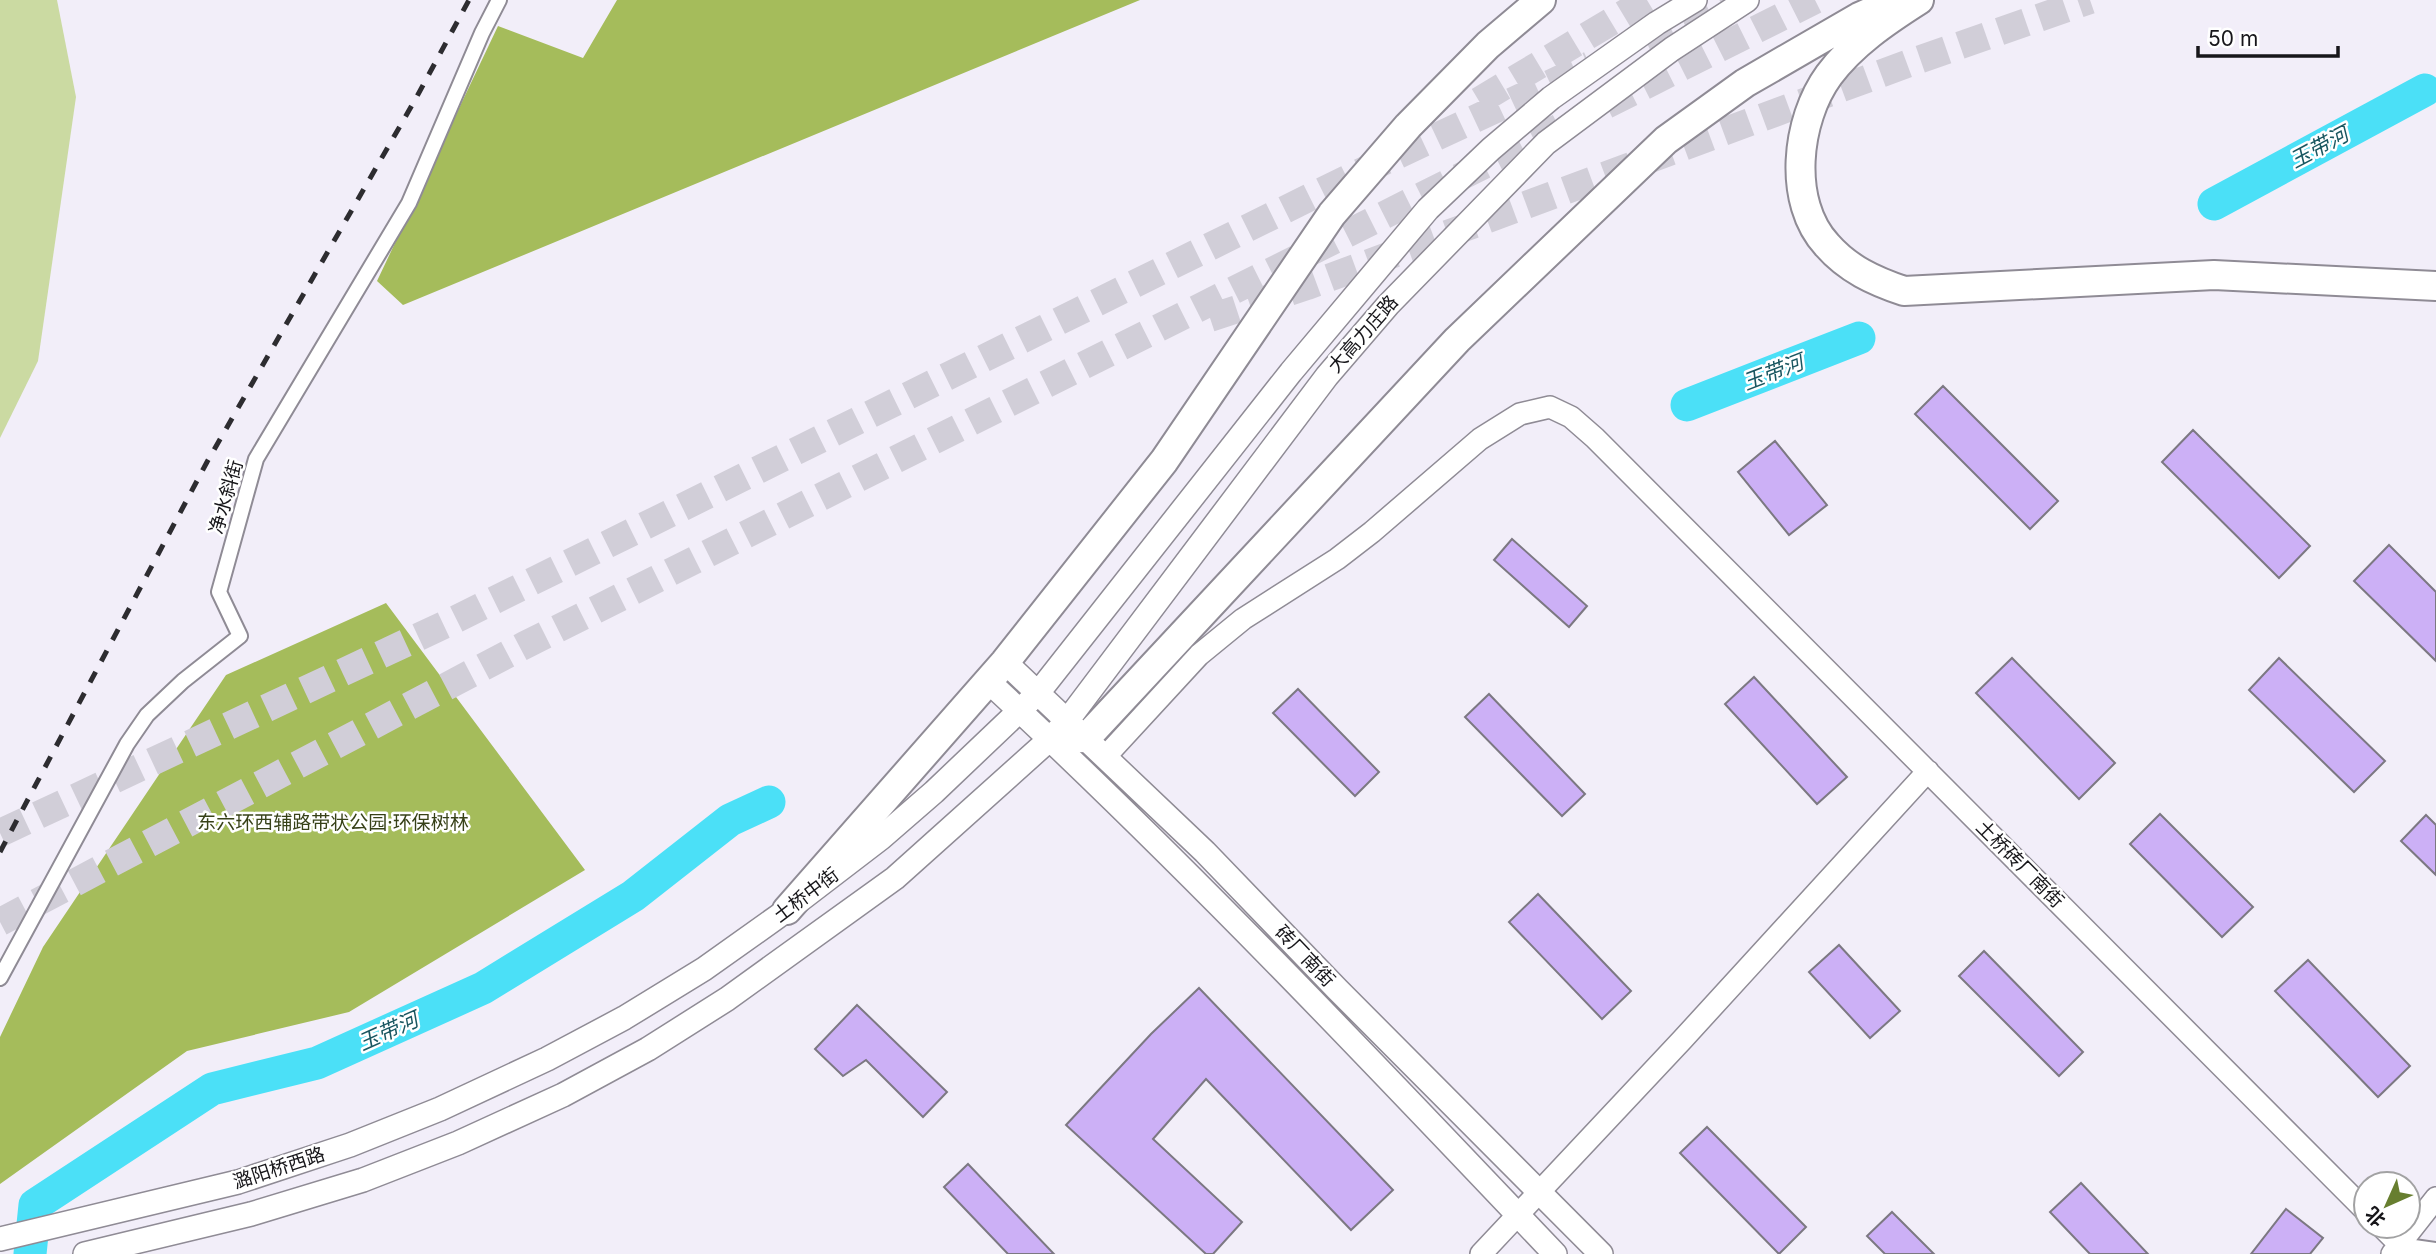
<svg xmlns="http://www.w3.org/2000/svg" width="2436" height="1254" viewBox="0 0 2436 1254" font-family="Inter,'Noto Sans SC',sans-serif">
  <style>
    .green { fill: #cbdaa2 }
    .forest { fill: #a5bc5b }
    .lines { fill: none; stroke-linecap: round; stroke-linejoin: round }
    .river { stroke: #4be0f7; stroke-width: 33 }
    .building { fill: #ccb0f6; stroke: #7c7882; stroke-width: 2 }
    .highway-tunnel { stroke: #d1ced8; stroke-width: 28; stroke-dasharray: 28 14; stroke-linecap: butt }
    .street-casing { stroke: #8f8b95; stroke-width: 18 }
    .secondary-casing { stroke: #8f8b95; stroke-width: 24 }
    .primary-casing { stroke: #8f8b95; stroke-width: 26 }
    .highway-casing { stroke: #8f8b95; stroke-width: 32 }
    .street { stroke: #fff; stroke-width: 14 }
    .secondary { stroke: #fff; stroke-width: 21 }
    .primary { stroke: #fff; stroke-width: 23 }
    .highway { stroke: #fff; stroke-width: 28 }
    .rail { stroke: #2d2c30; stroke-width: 5; stroke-dasharray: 12 12; stroke-linecap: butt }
    .labels { text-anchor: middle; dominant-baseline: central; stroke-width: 5; stroke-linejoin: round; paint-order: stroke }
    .street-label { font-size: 19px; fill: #17161a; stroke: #fff }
    .park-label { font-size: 19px; fill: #374118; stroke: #fff }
    .water-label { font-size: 21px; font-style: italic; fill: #1a5761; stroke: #fff }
  </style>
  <rect width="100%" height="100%" fill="#f2eef9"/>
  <!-- green -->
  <path class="green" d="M 0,0 L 57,0 L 76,97 L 38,361 L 0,438 Z"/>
  <!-- forest -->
  <path class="forest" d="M 617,0 L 1140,0 L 403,305 L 377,281 L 498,26 L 583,58 Z
    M 386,603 L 585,870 L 349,1012 L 187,1051 L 0,1184 L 0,1037 L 43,947 L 226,675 Z"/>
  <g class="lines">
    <!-- river -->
    <path class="river" d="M 2214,204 L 2425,90
      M 1687,405 L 1859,338
      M 30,1254 L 35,1205 L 212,1089 L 317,1063 L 483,988 L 633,896 L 730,820 L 769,802"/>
  </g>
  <!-- building -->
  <path class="building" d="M 1943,386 L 2058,501 L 2030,529 L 1915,414 Z
    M 2193,430 L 2310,546 L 2279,578 L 2162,462 Z
    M 1775,441 L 1827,505 L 1789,535 L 1738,472 Z
    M 1512,539 L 1587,606 L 1569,627 L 1494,560 Z
    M 2389,545 L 2436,592 L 2436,661 L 2354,581 Z
    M 2012,658 L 2115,763 L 2079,799 L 1976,693 Z
    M 2279,658 L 2385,761 L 2354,792 L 2249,690 Z
    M 1754,677 L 1847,777 L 1817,804 L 1725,704 Z
    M 1298,689 L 1379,772 L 1355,796 L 1273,713 Z
    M 1489,694 L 1585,794 L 1562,816 L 1465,717 Z
    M 2160,814 L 2253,907 L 2222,937 L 2130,844 Z
    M 2426,815 L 2436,825 L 2436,875 L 2401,841 Z
    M 1538,894 L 1631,991 L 1602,1019 L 1509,922 Z
    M 1839,945 L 1900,1011 L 1870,1038 L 1809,972 Z
    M 1984,951 L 2083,1052 L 2059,1076 L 1959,976 Z
    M 2308,960 L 2410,1066 L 2378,1097 L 2275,991 Z
    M 1199,988 L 1393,1190 L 1351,1230 L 1206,1079 L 1153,1139 L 1242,1222 L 1213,1254 L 1206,1254 L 1066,1125 L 1151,1034 Z
    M 857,1005 L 947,1092 L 923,1117 L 866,1060 L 843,1076 L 815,1049 Z
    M 1707,1127 L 1806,1227 L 1779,1254 L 1680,1153 Z
    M 968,1164 L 1054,1254 L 1008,1254 L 944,1187 Z
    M 2081,1183 L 2148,1254 L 2090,1254 L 2050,1212 Z
    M 2286,1209 L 2323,1238 L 2310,1254 L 2251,1254 Z
    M 1892,1212 L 1934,1254 L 1885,1254 L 1867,1236 Z"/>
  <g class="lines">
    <!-- highway-tunnel -->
    <path class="highway-tunnel" d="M 1645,39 L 1728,0
      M 1479,101 L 1647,0
      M 1606,105 L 1815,0
      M 1210,318 L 1307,286 L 1915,61 L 2090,0
      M 0,833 L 444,625 L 1359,173 L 1590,65
      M 0,922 L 525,645 L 1566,124"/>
    <defs>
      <path id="street" d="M 0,978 L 127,744 L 147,715 L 183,681 L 240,636 L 219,592 L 256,459 L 409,203 L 482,33 L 499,0
        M 2400,1245 L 2436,1250"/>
      <path id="secondary" d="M 1105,757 L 1199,655 L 1243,619 L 1337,559 L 1372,532 L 1480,439 L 1520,414 L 1550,407 L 1571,417 L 1595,438 L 2366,1211
        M 2381,1226 L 2409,1254
        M 1481,1254 L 1682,1040 L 1928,771
        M 2392,1254 L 2436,1198"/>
      <path id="primary" d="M 1005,662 L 1205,852 L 1337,989 L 1601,1254
        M 989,682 C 1186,865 1370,1059 1555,1254
        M 0,1239 L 238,1182 L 350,1145 L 440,1109 L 547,1059 L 624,1018 L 704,969 L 787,910 L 881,838 L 934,792 L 1038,693 L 1291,372 L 1428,209 L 1491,149 L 1551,98 L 1657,23 L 1695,0
        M 85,1254 L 251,1214 L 363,1180 L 458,1143 L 563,1095 L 648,1049 L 727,999 L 895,878 L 1050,739 L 1067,721 L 1327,376 L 1388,305 L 1546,143 L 1672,49 L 1747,0"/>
      <path id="highway" d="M 1919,0 C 1886,21 1852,44 1829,75 C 1796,120 1787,202 1827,245 C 1848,269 1874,281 1904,291 L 2214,275 L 2436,286
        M 1050,739 L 1086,738 L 1457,340 L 1666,140 L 1745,83 L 1859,17 L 1898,0
        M 787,910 L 1005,662 L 1164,461 L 1332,214 L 1408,126 L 1488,45 L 1541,0"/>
    </defs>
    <!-- street casing -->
    <use href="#street" class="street-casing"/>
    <!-- secondary casing -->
    <use href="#secondary" class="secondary-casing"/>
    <!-- primary casing -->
    <use href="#primary" class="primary-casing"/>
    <!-- highway casing -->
    <use href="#highway" class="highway-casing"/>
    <!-- street -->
    <use href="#street" class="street"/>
    <!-- secondary -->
    <use href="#secondary" class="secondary"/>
    <!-- primary -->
    <use href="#primary" class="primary"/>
    <!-- highway -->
    <use href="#highway" class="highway"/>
    <!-- rail -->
    <path class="rail" d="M 0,852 L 207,462 L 415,100 L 469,0"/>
  </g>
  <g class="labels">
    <!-- street labels -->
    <g class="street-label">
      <text transform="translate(1363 334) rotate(-49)">大高力庄路</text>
      <text transform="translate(226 497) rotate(-74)">净水斜街</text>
      <text transform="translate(2020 864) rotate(45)">土桥砖厂南街</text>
      <text transform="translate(806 895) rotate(-37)">土桥中街</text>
      <text transform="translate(1305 956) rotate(46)">砖厂南街</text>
      <text transform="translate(279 1168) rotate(-18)">潞阳桥西路</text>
    </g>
    <!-- park labels -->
    <g class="park-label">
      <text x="333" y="822">东六环西辅路带状公园·环保树林</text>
    </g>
    <!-- water labels -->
    <g class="water-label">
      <text transform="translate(2319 147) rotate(-28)">玉带河</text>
      <text transform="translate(1773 372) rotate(-21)">玉带河</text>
      <text transform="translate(388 1031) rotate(-24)">玉带河</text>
    </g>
  </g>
  <!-- north arrow -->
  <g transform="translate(2387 1205) rotate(225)"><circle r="33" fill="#ffffff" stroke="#a2a2a3" stroke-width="2"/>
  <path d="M0-5L12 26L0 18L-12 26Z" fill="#677e2f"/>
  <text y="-10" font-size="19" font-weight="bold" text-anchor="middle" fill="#17161a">北</text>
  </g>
  <!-- scale -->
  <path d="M2198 46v10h140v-10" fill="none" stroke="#17161a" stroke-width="3.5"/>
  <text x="2208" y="46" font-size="21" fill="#17161a" stroke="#ffffff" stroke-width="5" paint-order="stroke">50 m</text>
</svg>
